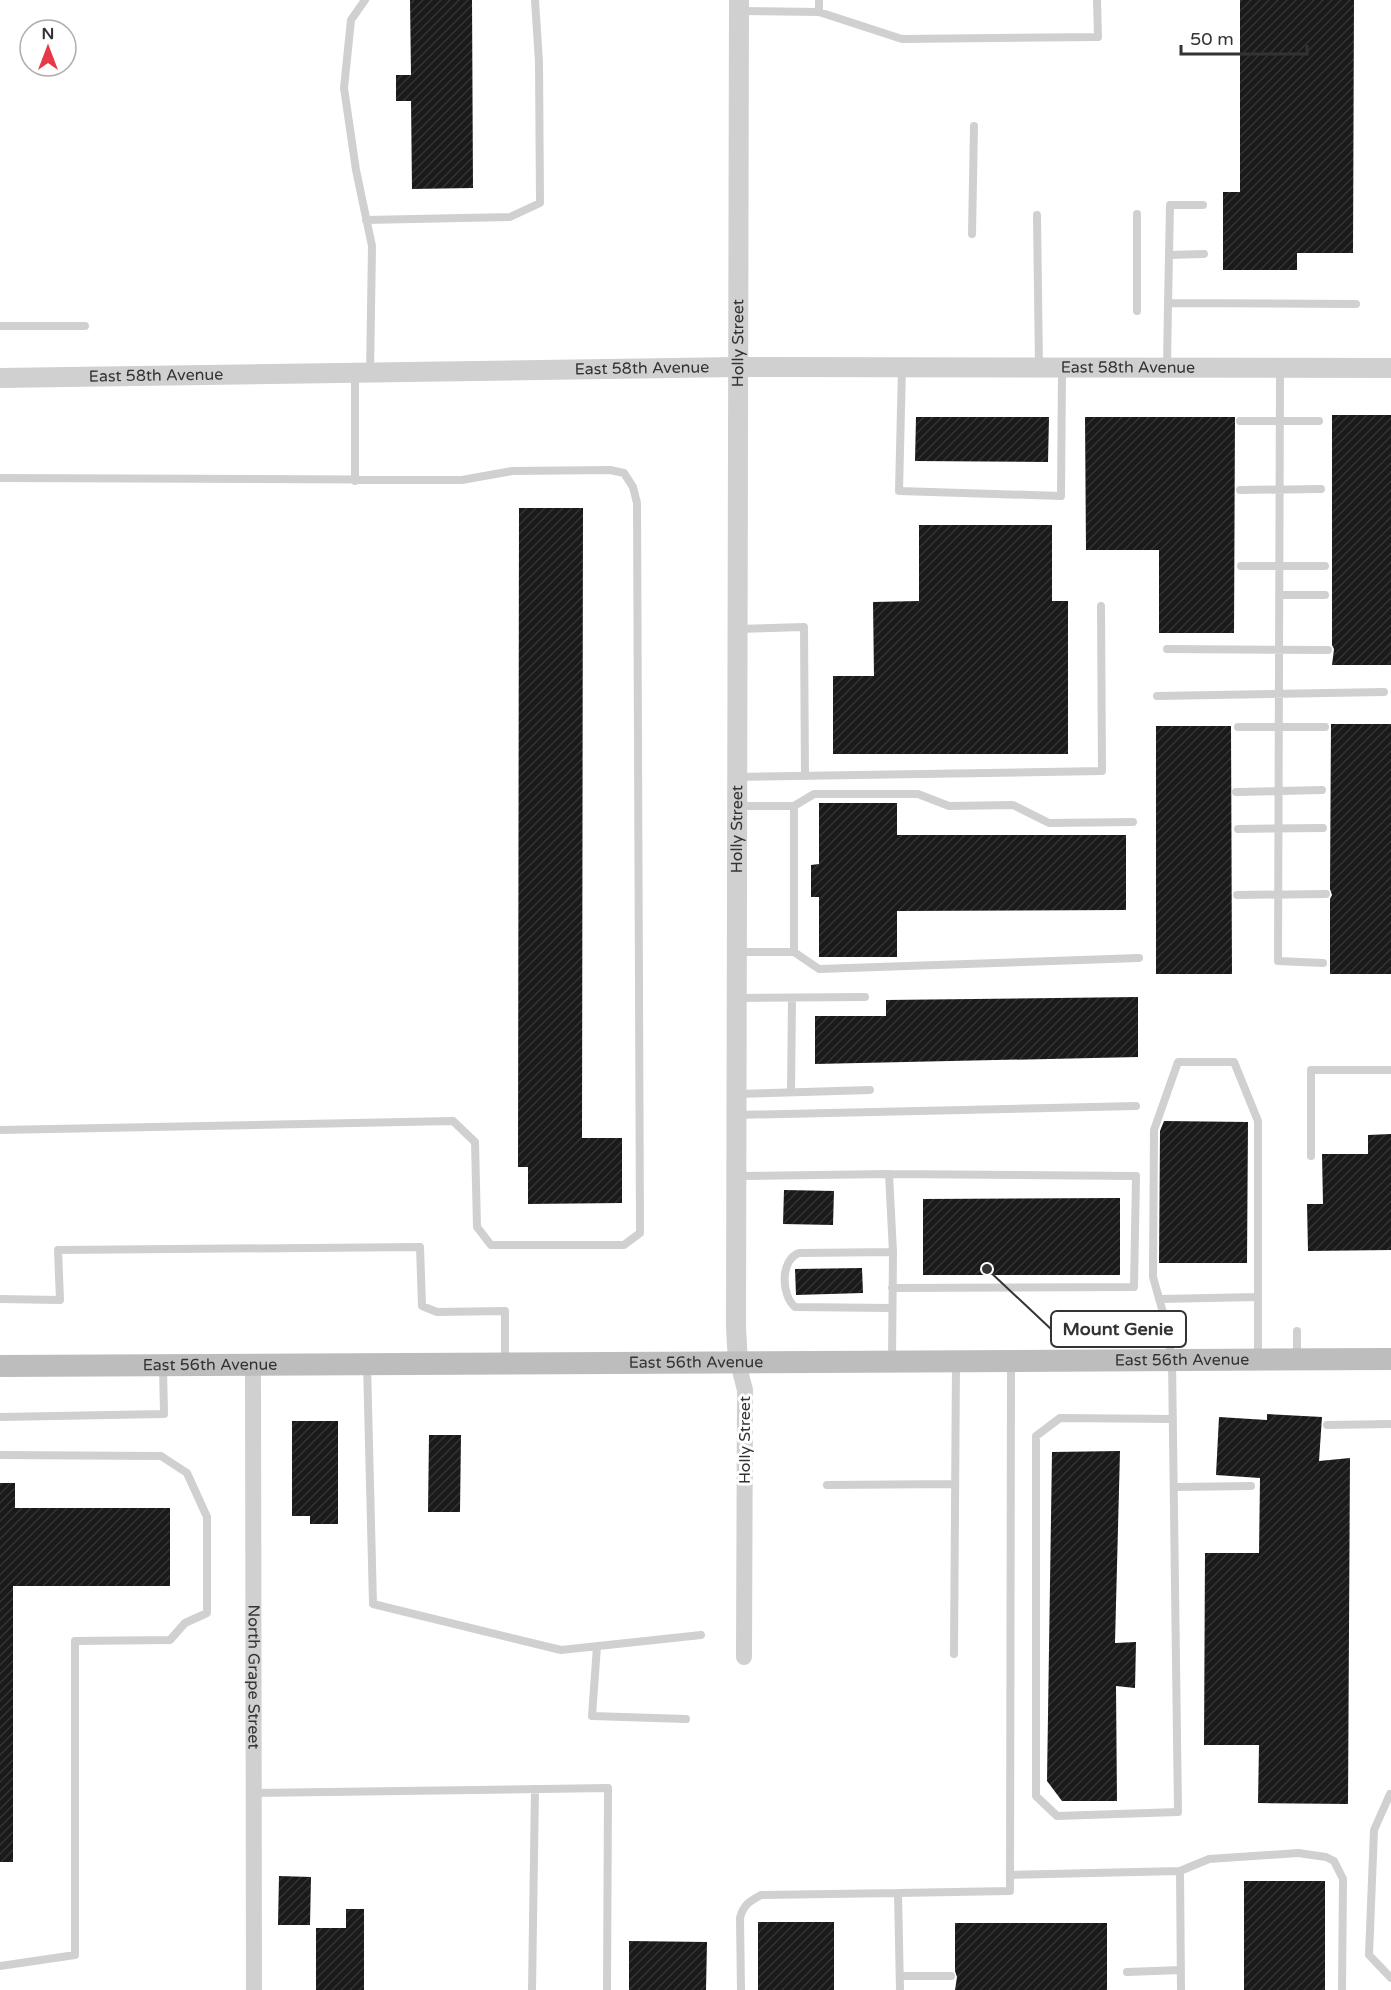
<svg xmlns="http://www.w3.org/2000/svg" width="1391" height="1990" viewBox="0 0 1391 1990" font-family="'Varela Round',sans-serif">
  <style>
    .building { fill: url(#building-hatch) }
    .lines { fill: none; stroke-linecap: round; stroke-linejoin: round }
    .service { stroke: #d0d0d0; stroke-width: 8 }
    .minor { stroke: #d0d0d0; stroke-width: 16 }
    .tertiary { stroke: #d0d0d0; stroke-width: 20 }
    .secondary { stroke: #bdbdbd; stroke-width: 22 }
    .labels { text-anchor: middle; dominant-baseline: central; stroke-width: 6; stroke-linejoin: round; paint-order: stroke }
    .street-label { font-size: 16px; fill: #333; stroke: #fff }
    .leader { fill: none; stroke: #333; stroke-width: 2 }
    .callout-dot { fill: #333; stroke: #fff; stroke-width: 2 }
    .callout { fill: #fff; stroke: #333; stroke-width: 2 }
    .callout-label { font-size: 18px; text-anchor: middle; font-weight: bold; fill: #333 }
  </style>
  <defs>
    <pattern id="building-hatch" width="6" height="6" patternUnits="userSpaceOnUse" patternTransform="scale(1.5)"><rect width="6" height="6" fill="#1a1a1a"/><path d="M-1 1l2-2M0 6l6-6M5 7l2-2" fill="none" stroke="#333"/></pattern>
  </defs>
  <rect width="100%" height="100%" fill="#fff"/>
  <!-- building -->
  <path class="building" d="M 410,0 L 472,0 L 473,188 L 412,189 L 411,101 L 396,101 L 396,75 L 411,75 Z
    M 1240,0 L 1354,0 L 1353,253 L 1297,253 L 1297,270 L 1223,270 L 1223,192 L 1240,192 Z
    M 1332,415 L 1391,415 L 1391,665 L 1332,665 L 1334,649 L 1332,645 Z
    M 916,417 L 1049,417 L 1048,462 L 915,461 Z
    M 1085,417 L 1235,417 L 1234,633 L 1159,633 L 1159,550 L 1086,550 Z
    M 519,508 L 583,508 L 582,1138 L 622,1138 L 622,1203 L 528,1204 L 528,1167 L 518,1167 Z
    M 919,525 L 1052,525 L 1052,601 L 1068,601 L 1068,754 L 833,754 L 833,676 L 874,676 L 873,602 L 919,601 Z
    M 1331,724 L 1391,724 L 1391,974 L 1330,974 L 1330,899 L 1332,895 L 1330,889 Z
    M 1156,726 L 1231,726 L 1232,974 L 1156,974 Z
    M 819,803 L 897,803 L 897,835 L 1126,835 L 1126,910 L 897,911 L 897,957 L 819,957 L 819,897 L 811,897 L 811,865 L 819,864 Z
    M 1138,997 L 1138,1057 L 815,1064 L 815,1016 L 886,1016 L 886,1000 Z
    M 1164,1121 L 1248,1122 L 1247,1263 L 1159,1263 L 1160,1131 Z
    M 1391,1134 L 1391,1250 L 1308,1251 L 1307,1204 L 1323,1204 L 1322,1154 L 1368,1154 L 1368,1135 Z
    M 784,1190 L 834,1191 L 833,1225 L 783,1224 Z
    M 1120,1198 L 1120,1275 L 923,1275 L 923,1199 Z
    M 862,1268 L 863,1293 L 796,1295 L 795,1269 Z
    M 1267,1414 L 1322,1417 L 1319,1461 L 1350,1458 L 1348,1804 L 1258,1803 L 1259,1745 L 1204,1745 L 1205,1553 L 1259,1553 L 1260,1478 L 1216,1475 L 1219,1417 L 1267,1420 Z
    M 292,1421 L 338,1421 L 338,1524 L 310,1524 L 310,1516 L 292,1516 Z
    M 429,1435 L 461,1435 L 460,1512 L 428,1512 Z
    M 1120,1451 L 1115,1643 L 1136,1642 L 1135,1688 L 1116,1686 L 1117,1801 L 1062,1801 L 1047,1781 L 1052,1452 Z
    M 0,1483 L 15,1483 L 15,1508 L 170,1508 L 170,1586 L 13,1586 L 13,1862 L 0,1862 Z
    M 279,1876 L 311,1877 L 310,1925 L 278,1925 Z
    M 1244,1881 L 1325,1881 L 1325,1990 L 1244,1990 Z
    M 346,1909 L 364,1909 L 364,1990 L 316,1990 L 316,1928 L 346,1928 Z
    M 758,1922 L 834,1922 L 834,1990 L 758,1990 Z
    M 955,1923 L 1107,1923 L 1107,1990 L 955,1990 L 957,1977 L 955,1971 Z
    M 629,1941 L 707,1942 L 706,1990 L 629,1990 Z"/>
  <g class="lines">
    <!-- service -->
    <path class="service" d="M 365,0 L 351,20 L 344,88 L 356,170 L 372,246 L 370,374
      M 739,11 L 819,12 L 819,0
      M 819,12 L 902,39 L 1098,37 L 1097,0
      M 1137,214 L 1137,311
      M 1037,215 L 1039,367
      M 366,220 L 510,217 L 540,203 L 539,62 L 535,0
      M 972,234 L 974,126
      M 1169,255 L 1170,205 L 1203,205
      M 1168,303 L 1169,255 L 1204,254
      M 0,326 L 85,326
      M 1167,367 L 1168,303 L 1356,304
      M 902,368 L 899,491 L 1061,496 L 1062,368
      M 1280,368 L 1278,961 L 1323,963
      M 1240,421 L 1319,421
      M 0,478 L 462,480 L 512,471 L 610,470 L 624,473 L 633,487 L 637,503 L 640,1233 L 624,1245 L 491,1245 L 477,1227 L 475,1142 L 453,1121 L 0,1130
      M 355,481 L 355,374
      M 1240,490 L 1321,489
      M 1241,566 L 1325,566
      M 1279,595 L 1325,595
      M 737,629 L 804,627 L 805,776
      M 1167,649 L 1328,650
      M 1157,696 L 1384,692
      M 1238,727 L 1325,727
      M 737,777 L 1102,771 L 1101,606
      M 1236,792 L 1322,790
      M 794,806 L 814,794 L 918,794 L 949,806 L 1013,805 L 1049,823 L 1133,822
      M 1238,829 L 1323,828
      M 1237,895 L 1326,894
      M 736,952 L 794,952 L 794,806 L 737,806
      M 794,952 L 819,969 L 1139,958
      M 737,998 L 865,997
      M 791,1092 L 792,998
      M 736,1094 L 870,1090
      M 736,1115 L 1136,1106
      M 1311,1156 L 1311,1070 L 1391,1070
      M 889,1174 L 1136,1176 L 1134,1287 L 892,1288
      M 736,1176 L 889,1174 L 893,1252 L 892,1359
      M 0,1299 L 60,1300 L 58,1250 L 420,1247 L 422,1306 L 437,1312 L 505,1311 L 505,1362
      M 1159,1299 L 1258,1297
      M 891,1308 L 795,1307 C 781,1295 780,1260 799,1253 L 893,1252
      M 1297,1331 L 1297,1359
      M 367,1364 L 373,1604 L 561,1650 L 701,1635
      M 0,1417 L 164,1414 L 163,1366
      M 1173,1419 L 1060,1418 L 1036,1436 L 1036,1796 L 1057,1816 L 1178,1812 L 1172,1360 L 1164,1316 L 1153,1277 L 1154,1130 L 1178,1062 L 1234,1062 L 1258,1121 L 1258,1358
      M 1327,1425 L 1391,1424
      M 0,1455 L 161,1456 L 187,1473 L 207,1517 L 207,1613 L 185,1623 L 170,1640 L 75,1641 L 75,1955 L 0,1966
      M 827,1485 L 955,1484
      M 1174,1487 L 1251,1486
      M 597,1646 L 592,1716 L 686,1719
      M 954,1654 L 956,1362
      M 254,1793 L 608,1788 L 607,1990
      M 1390,1794 L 1374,1830 L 1369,1955 L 1391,1978
      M 1180,1871 L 1209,1859 L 1298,1853 L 1326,1857 L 1334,1861 L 1343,1879 L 1342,1990
      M 1010,1875 L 1180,1871 L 1181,1990
      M 1127,1972 L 1181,1970
      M 900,1976 L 951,1976
      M 532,1990 L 535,1789
      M 741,1990 L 740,1918 C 743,1905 750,1901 761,1895 L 898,1893
      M 900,1990 L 898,1893 L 1010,1891 L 1011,1363"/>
    <!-- minor -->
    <g class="minor">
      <path d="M 738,1363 L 745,1390 L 744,1657"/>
      <path id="s1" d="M 253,1365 L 254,1990"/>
    </g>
    <!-- tertiary -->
    <g class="tertiary">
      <path id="s2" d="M 0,378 L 737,367 L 1391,368"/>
      <path id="s3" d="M 738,1363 L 736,1327 L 739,0"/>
    </g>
    <!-- secondary -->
    <path class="secondary" id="s4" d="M 0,1366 L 1391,1359"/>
  </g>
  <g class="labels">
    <!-- street labels -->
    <g class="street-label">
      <text stroke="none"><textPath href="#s3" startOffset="1020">Holly Street</textPath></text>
      <text stroke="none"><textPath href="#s2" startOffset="1128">East 58th Avenue</textPath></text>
      <text stroke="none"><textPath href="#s2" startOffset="642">East 58th Avenue</textPath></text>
      <text stroke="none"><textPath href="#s2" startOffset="156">East 58th Avenue</textPath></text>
      <text stroke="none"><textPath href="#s3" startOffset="534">Holly Street</textPath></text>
      <text stroke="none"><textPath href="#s4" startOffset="1182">East 56th Avenue</textPath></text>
      <text stroke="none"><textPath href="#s4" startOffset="696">East 56th Avenue</textPath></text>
      <text stroke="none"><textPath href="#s4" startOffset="210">East 56th Avenue</textPath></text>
      <text transform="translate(745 1440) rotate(-90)">Holly Street</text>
      <text stroke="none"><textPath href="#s1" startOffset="312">North Grape Street</textPath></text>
    </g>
  </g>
  <!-- callouts -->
  <path class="leader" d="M987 1269L1051 1329"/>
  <circle class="callout-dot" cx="987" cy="1269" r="6"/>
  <rect class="callout" x="1051" y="1311" width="135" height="36" rx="6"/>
  <g class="callout-label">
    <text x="1118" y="1335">Mount Genie</text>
  </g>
  <!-- north arrow -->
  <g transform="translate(48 48)"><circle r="28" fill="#ffffff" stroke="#adadad" stroke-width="1.5"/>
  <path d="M0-4.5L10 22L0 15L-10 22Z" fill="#e63946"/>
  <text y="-9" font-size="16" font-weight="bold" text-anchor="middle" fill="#333333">N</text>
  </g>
  <!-- scale -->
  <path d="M1181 45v9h126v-9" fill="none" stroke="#333333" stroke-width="3"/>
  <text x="1190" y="45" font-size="18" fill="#333333" stroke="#ffffff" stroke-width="4.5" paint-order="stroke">50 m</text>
</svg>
